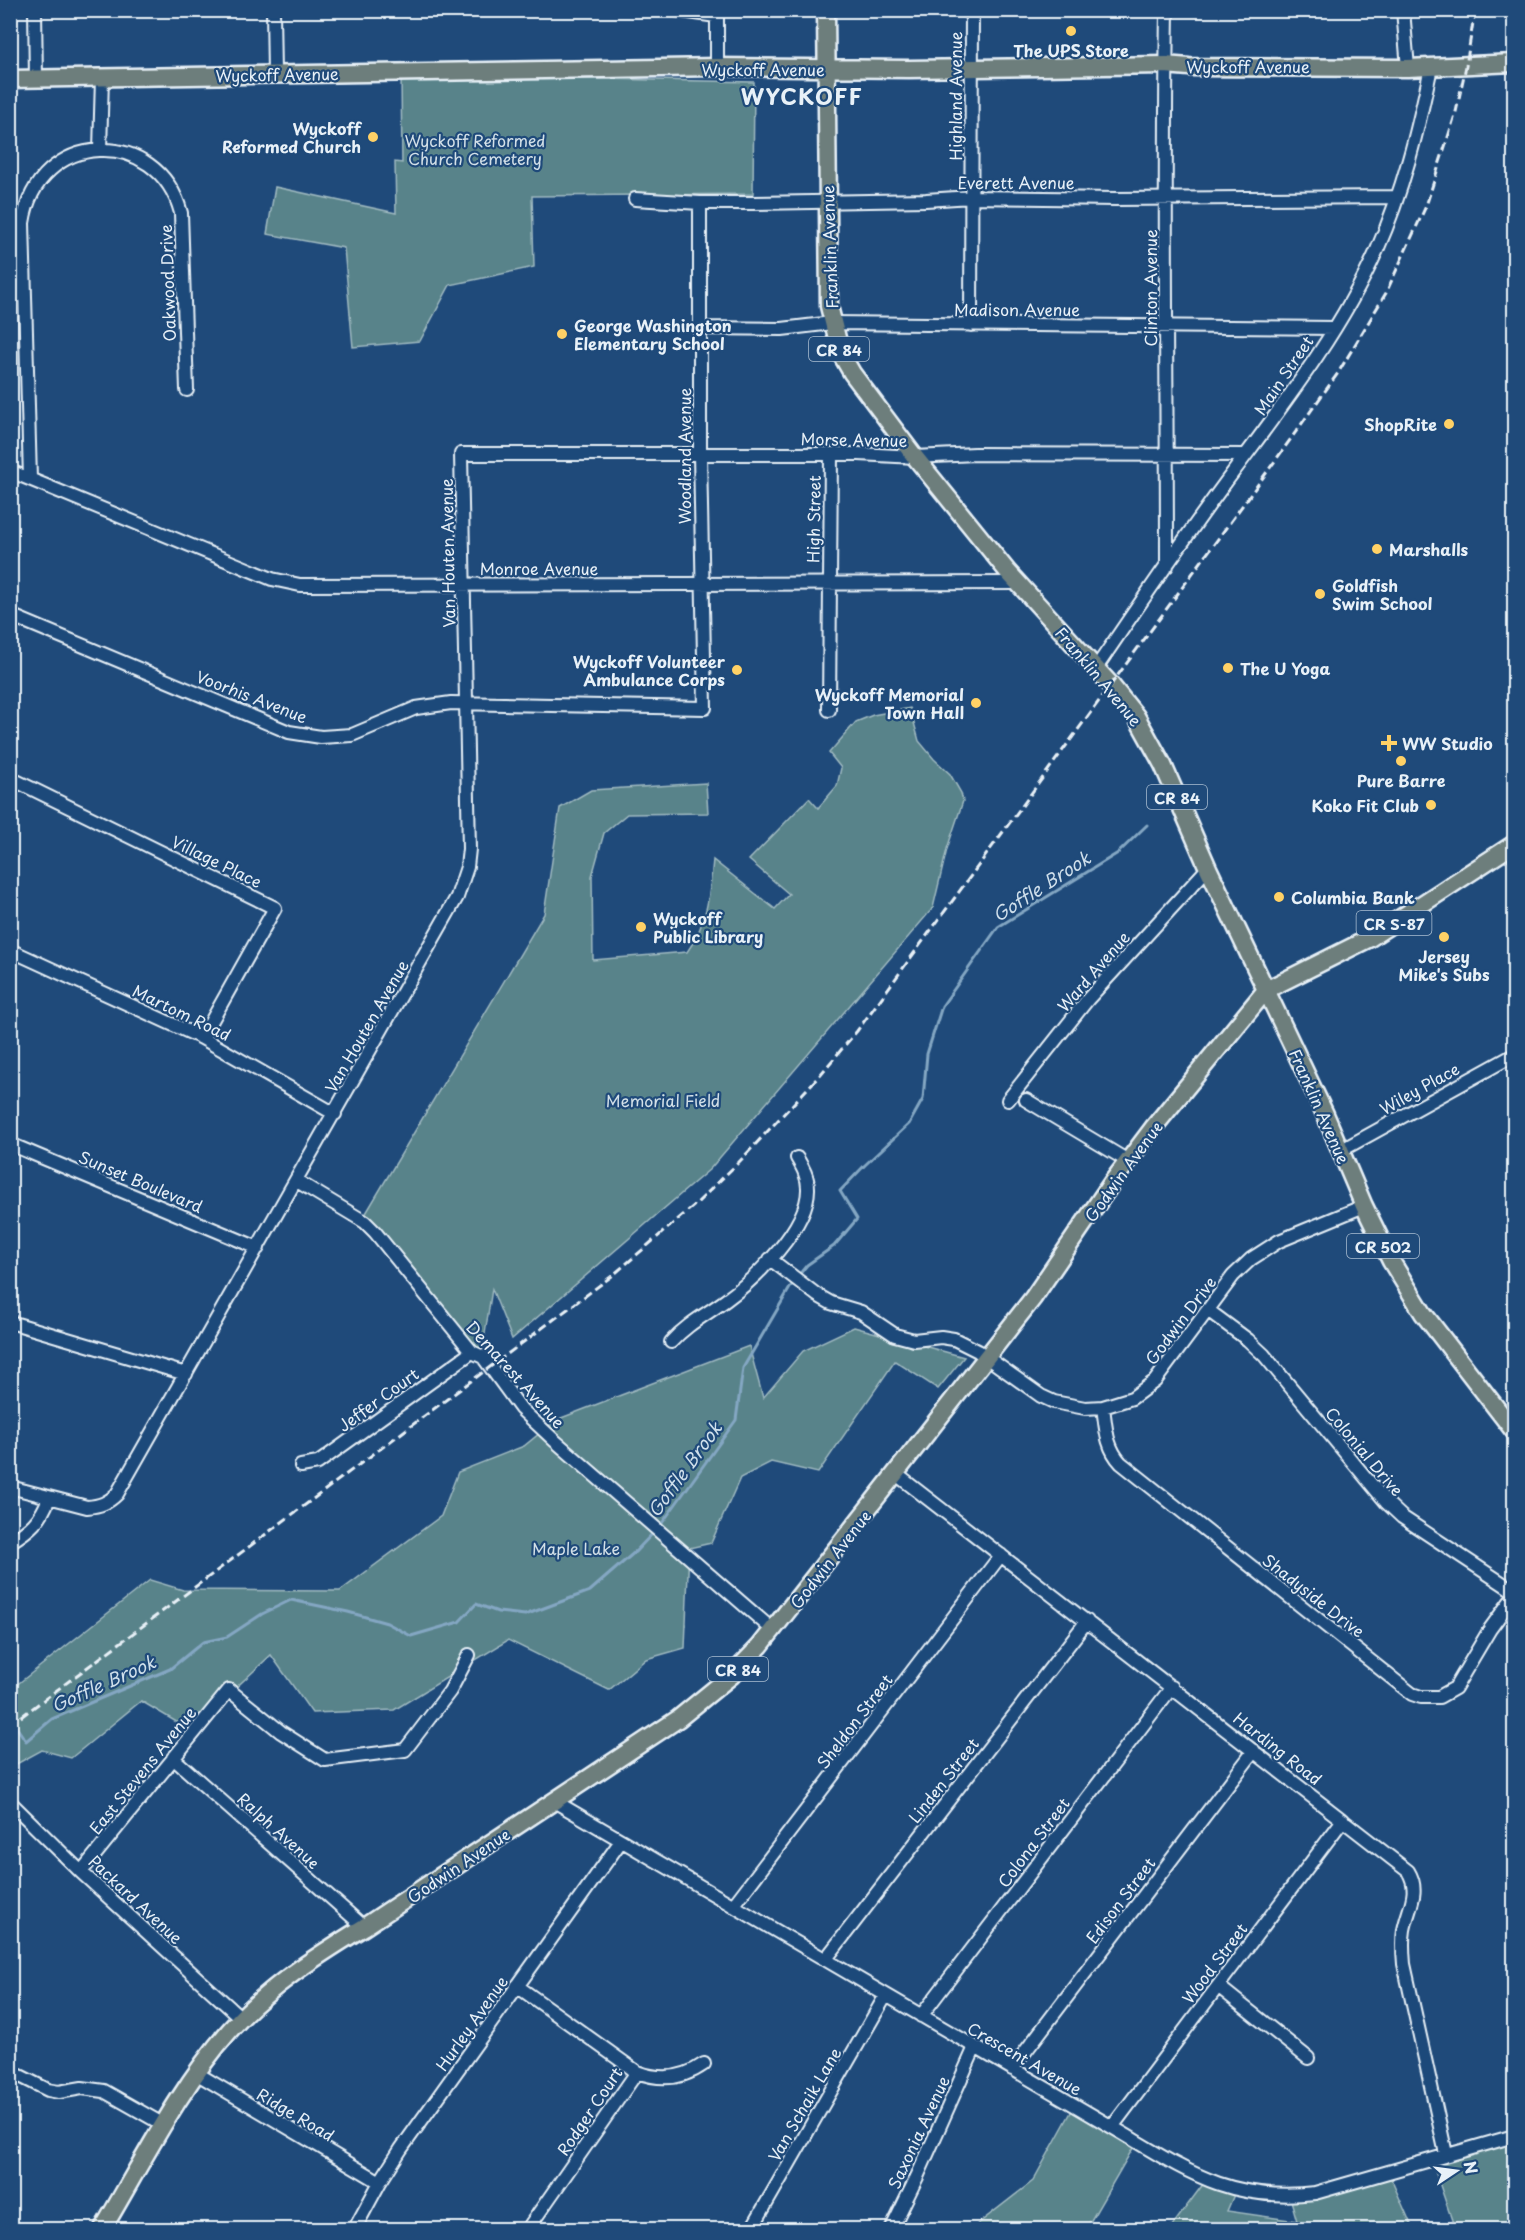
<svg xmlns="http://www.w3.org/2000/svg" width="1525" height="2240" viewBox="0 0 1525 2240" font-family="'Playpen Sans',sans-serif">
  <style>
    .green { fill: #59838a; stroke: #a0bac1; stroke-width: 1.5 }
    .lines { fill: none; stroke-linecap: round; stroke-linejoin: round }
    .stream { stroke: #84a7c3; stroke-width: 3 }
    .minor-casing { stroke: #e8f1f8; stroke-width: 16 }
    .major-casing { stroke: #e8f1f8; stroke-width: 21 }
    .minor { stroke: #1f4a7a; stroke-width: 12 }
    .major { stroke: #6d7e7c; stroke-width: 16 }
    .rail { stroke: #e8f1f8; stroke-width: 3; stroke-dasharray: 9 4.5; stroke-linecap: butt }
    .poi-dot { fill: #ffd166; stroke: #1f4a7a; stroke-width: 2 }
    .labels { text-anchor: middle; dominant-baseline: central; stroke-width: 4.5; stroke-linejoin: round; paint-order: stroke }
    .shield { fill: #1f4a7a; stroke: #acbfd2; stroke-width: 1.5 }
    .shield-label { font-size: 15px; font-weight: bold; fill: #e8f1f8 }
    .poi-label { font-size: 16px; font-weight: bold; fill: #e8f1f8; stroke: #1f4a7a; text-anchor: start }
    .street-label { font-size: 16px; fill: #e8f1f8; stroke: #1f4a7a }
    .park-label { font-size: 16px; fill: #d3e0e8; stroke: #1f4a7a }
    .water-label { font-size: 18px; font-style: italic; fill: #cfdfeb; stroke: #1f4a7a }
    .district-label { font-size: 22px; font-weight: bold; letter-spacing: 1.5px; fill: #e8f1f8; stroke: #1f4a7a }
  </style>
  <rect width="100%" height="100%" fill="#1f4a7a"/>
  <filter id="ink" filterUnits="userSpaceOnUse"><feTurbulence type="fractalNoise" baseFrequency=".0167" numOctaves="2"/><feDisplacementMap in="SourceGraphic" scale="12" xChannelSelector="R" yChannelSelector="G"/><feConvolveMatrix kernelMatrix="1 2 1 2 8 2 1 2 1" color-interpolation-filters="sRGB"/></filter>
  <g filter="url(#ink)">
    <!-- green -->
    <path class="green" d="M 401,75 L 754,82 L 753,194 L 532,196 L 534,267 L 450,285 L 420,341 L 353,347 L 344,248 L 267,234 L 275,187 L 396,213 L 395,162 L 402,163 Z
      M 910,708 L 919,741 L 934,759 L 950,774 L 961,793 L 963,801 L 947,849 L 933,908 L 710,1169 L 512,1339 L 492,1289 L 481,1359 L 362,1220 L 544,914 L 560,808 L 591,790 L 706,783 L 708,813 L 627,814 L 604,833 L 592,876 L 593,960 L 687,952 C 707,925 710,892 713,860 L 775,909 L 789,894 L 749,860 L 809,798 L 818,808 L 837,786 L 841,768 L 829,753 L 856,722 L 873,715 Z
      M 854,1327 L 964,1357 L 938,1389 L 895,1361 L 818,1473 L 771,1462 L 740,1478 L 711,1543 L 689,1548 L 685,1648 L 646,1659 L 609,1690 L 508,1640 L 394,1710 L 312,1713 L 271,1655 L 190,1730 L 141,1701 L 71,1758 L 42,1750 L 11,1767 L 10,1690 L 150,1580 L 183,1590 L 340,1591 L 441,1516 L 458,1472 L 524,1446 L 556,1420 L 749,1346 L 763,1398 L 803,1351 Z
      M 1075,2105 L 1136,2143 L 1086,2229 L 970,2230 L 1033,2181 Z
      M 1514,2134 L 1514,2229 L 1455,2229 L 1430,2156 Z
      M 1388,2172 L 1413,2229 L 1169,2230 L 1207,2179 L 1236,2190 L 1227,2211 L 1297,2221 L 1290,2197 Z"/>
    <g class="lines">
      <!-- stream -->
      <path class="stream" d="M 798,1276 L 807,1265 L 834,1246 L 857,1219 L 840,1191 L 865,1165 L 909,1124 L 923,1099 L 927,1054 L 942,1006 L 998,927 L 1118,853 L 1147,825
        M 660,1526 L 736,1420 L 743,1368 L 794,1281
        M 10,1718 L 26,1741 L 52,1719 L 170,1669 L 203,1642 L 227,1637 L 262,1614 L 291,1600 L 348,1612 L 387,1623 L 411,1636 L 459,1622 L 476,1604 L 498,1612 L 525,1615 L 590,1591 L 636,1551 L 655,1531"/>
      <defs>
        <path id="minor" d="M 35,10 L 36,79
          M 273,10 L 274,74
          M 675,10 L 716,16
          M 717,10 L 717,67
          M 1403,10 L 1408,68
          M 100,150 L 102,78
          M 635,199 L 700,203 L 754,203 L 926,200 L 971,197 L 1115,199 L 1397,197
          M 971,325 L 972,10
          M 700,328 L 782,329 L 832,323 L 1333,328
          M 10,471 L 272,579 L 300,585 L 1018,583
          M 30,479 L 23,223 C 37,130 158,125 181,213 L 187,390
          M 1167,566 C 1167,381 1164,195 1167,10
          M 10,615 L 289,732 L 321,737 L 352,735 L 416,708 L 451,703 L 705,708 L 700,454 L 700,203
          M 1096,668 C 1141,602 1186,535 1234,471 C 1286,401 1341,330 1377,250 C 1403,191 1418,130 1431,67
          M 829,710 L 831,454
          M 10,778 L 275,908 L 202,1038
          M 10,950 L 202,1038 L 335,1114
          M 1008,1100 L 1088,999 L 1208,868
          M 1026,1100 L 1128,1161
          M 10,1144 L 258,1248
          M 1340,1151 L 1514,1055
          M 297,1181 L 365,1222 L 375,1232 L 472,1352 L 483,1357 L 521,1409 L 554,1440 L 774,1631
          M 770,1259 L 817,1295 L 831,1303 L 861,1312 L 895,1335 L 914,1340 L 941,1337 L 954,1339 L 978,1351 L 1041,1396 L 1054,1402 L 1085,1408 L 1103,1407 L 1132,1398 L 1155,1381 L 1233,1276 L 1251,1259 L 1279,1241 L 1364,1206
          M 1209,1311 L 1248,1340 L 1264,1355 L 1386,1502 L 1402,1517 L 1514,1591
          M 10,1322 L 186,1374
          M 671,1342 C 687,1324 707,1314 726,1300 C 755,1279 809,1227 808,1188 C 808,1177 803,1168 797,1158
          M 1103,1407 C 1106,1428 1106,1447 1121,1463 L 1412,1694 L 1421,1697 L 1439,1697 L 1455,1688 L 1490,1629 L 1514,1596
          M 301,1466 L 318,1463 L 472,1352
          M 896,1474 L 1408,1871 C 1421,1892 1408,1908 1404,1930 C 1402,1942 1403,1953 1404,1964 L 1446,2154
          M 10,1487 L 87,1507 C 100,1506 108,1503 117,1494 L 457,897 L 467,867 L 469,849 L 461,454 L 859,454 L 915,457 L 975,454 L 1246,455
          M 10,1542 C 30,1530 41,1520 49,1498
          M 173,1758 L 364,1927
          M 554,1801 L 1112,2127 C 1184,2169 1227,2203 1315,2193 L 1514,2136
          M 10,1802 L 81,1872 L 241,2018
          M 81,1872 L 229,1690 L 281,1732 L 325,1760 L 405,1750 L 450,1691 L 469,1655
          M 733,1906 L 1001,1555
          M 825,1960 L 1087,1621
          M 517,1986 L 637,2072 C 661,2081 683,2079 704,2064
          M 1218,1986 L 1308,2058
          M 921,2016 L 1172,1687
          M 1012,2069 L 1254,1751
          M 10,2071 L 48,2090 L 59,2092 L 82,2088 L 104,2091 L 164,2125
          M 196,2073 L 380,2182
          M 1112,2127 L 1343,1820
          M 354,2230 L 380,2182 L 401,2149 L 621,1841
          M 527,2230 L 637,2072
          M 751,2230 L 886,1995
          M 891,2230 L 917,2177 L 975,2047"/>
        <path id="major" d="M 826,10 L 829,306 L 841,354 L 852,373 L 915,457 L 1008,572 L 1111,685 L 1136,716 L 1163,765 L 1208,868 L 1325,1114 L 1364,1206 L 1391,1261 L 1423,1313 L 1514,1431
          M 10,79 L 717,67 L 909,69 L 1165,65 L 1189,67 L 1408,68 L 1514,63
          M 102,2230 C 142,2163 179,2088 230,2030 C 268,1987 315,1957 364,1927 L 678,1719 L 732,1675 L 760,1646 L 1033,1298 L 1113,1181 L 1153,1128 L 1266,990 L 1370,938 L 1514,844"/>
      </defs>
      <!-- minor casing -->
      <use href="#minor" class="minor-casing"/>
      <!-- major casing -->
      <use href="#major" class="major-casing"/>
      <!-- minor -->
      <use href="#minor" class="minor"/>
      <!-- major -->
      <use href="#major" class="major"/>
      <!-- rail -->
      <path class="rail" d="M 10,1725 L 612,1276 L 697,1203 L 739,1162 L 820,1075 L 857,1031 L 1275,461 L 1338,373 L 1386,293 L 1426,206 L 1456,112 L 1466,66 L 1475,10"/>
    </g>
  </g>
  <!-- markers -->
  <g class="poi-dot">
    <circle cx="1071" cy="31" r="6"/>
    <circle cx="373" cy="137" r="6"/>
    <circle cx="562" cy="334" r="6"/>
    <circle cx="1449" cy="424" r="6"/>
    <circle cx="1377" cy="549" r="6"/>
    <circle cx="1320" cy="594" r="6"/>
    <circle cx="1228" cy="668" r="6"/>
    <circle cx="737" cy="670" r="6"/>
    <circle cx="976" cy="703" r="6"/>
    <path d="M1386 734h6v6h6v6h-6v6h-6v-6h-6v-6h6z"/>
    <circle cx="1401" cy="761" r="6"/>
    <circle cx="1431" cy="805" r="6"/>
    <circle cx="1279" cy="897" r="6"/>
    <circle cx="641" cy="927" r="6"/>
    <circle cx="1444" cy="937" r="6"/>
  </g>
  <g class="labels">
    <!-- shield labels -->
    <g class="shield">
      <rect x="809" y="337" width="60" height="24" rx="4.5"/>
      <rect x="1147" y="785" width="60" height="24" rx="4.5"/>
      <rect x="1356.5" y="911" width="75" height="24" rx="4.5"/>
      <rect x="1347" y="1234" width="72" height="24" rx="4.5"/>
      <rect x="708" y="1657" width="60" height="24" rx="4.5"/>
    </g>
    <g class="shield-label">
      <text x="839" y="349">CR 84</text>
      <text x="1177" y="797">CR 84</text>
      <text x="1394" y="923">CR S-87</text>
      <text x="1383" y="1246">CR 502</text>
      <text x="738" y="1669">CR 84</text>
    </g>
    <!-- poi labels -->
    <g class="poi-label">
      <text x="1071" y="50" text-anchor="middle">The UPS Store</text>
      <text x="361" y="128" text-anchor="end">Wyckoff<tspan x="361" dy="18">Reformed Church</tspan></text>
      <text x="574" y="325">George Washington<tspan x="574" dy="18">Elementary School</tspan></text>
      <text x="1437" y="424" text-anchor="end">ShopRite</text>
      <text x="1389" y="549">Marshalls</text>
      <text x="1332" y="585">Goldfish<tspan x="1332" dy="18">Swim School</tspan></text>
      <text x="725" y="661" text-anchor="end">Wyckoff Volunteer<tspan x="725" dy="18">Ambulance Corps</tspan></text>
      <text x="1240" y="668">The U Yoga</text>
      <text x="964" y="694" text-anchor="end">Wyckoff Memorial<tspan x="964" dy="18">Town Hall</tspan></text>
      <text x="1402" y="743">WW Studio</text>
      <text x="1401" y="780" text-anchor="middle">Pure Barre</text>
      <text x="1419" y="805" text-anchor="end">Koko Fit Club</text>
      <text x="1291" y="897">Columbia Bank</text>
      <text x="653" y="918">Wyckoff<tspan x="653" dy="18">Public Library</tspan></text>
      <text x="1444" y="956" text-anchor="middle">Jersey<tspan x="1444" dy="18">Mike's Subs</tspan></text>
    </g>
    <!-- street labels -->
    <g class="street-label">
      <text x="1248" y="66">Wyckoff Avenue</text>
      <text x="763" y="69">Wyckoff Avenue</text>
      <text transform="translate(277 74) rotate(-1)">Wyckoff Avenue</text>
      <text transform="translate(955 96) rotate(-90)">Highland Avenue</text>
      <text x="1016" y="182">Everett Avenue</text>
      <text transform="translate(829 247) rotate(-92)">Franklin Avenue</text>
      <text transform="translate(167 283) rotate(-92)">Oakwood Drive</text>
      <text transform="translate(1150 288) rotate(-90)">Clinton Avenue</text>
      <text x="1017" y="309">Madison Avenue</text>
      <text transform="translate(1283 375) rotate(-56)">Main Street</text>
      <text transform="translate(854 439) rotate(1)">Morse Avenue</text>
      <text transform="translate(684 456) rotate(-90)">Woodland Avenue</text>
      <text transform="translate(813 519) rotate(-89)">High Street</text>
      <text transform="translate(447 553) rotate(-91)">Van Houten Avenue</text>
      <text x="539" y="568">Monroe Avenue</text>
      <text transform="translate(1099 676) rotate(50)">Franklin Avenue</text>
      <text transform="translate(252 696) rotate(21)">Voorhis Avenue</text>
      <text transform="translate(217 861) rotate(26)">Village Place</text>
      <text transform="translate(1093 971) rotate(-49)">Ward Avenue</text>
      <text transform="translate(182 1012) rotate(26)">Martom Road</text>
      <text transform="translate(366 1026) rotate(-60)">Van Houten Avenue</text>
      <text transform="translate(1419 1088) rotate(-29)">Wiley Place</text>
      <text transform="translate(1320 1106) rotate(66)">Franklin Avenue</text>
      <text transform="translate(1123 1171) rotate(-54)">Godwin Avenue</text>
      <text transform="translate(141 1181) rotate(23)">Sunset Boulevard</text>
      <text transform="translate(1180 1320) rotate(-53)">Godwin Drive</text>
      <text transform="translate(516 1374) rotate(48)">Demarest Avenue</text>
      <text transform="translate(378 1399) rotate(-36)">Jeffer Court</text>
      <text transform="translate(1365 1451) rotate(50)">Colonial Drive</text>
      <text transform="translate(830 1559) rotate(-52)">Godwin Avenue</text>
      <text transform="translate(1314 1595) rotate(38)">Shadyside Drive</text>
      <text transform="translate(854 1721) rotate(-53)">Sheldon Street</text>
      <text transform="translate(1278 1748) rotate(38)">Harding Road</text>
      <text transform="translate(142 1770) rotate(-51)">East Stevens Avenue</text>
      <text transform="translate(943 1780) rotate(-52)">Linden Street</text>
      <text transform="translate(279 1830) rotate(42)">Ralph Avenue</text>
      <text transform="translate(1033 1842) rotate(-53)">Colona Street</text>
      <text transform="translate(458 1865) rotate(-34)">Godwin Avenue</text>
      <text transform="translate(136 1899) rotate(43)">Packard Avenue</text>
      <text transform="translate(1120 1900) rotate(-53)">Edison Street</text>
      <text transform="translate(1214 1963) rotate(-53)">Wood Street</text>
      <text transform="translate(471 2023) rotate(-55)">Hurley Avenue</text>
      <text transform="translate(1025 2058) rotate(30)">Crescent Avenue</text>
      <text transform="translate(804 2104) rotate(-60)">Van Schaik Lane</text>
      <text transform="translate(589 2111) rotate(-56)">Rodger Court</text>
      <text transform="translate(296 2114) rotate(31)">Ridge Road</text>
      <text transform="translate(918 2132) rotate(-65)">Saxonia Avenue</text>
    </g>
    <!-- park labels -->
    <g class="park-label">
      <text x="475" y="140">Wyckoff Reformed<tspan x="475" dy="18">Church Cemetery</tspan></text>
      <text x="663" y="1100">Memorial Field</text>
      <text x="576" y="1548">Maple Lake</text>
    </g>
    <!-- water labels -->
    <g class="water-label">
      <text transform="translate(1041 886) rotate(-33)">Goffle Brook</text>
      <text transform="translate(684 1469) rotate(-54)">Goffle Brook</text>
      <text transform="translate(103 1683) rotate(-24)">Goffle Brook</text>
    </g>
    <!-- district labels -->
    <g class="district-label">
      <text x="802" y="95">WYCKOFF</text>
    </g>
  </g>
  <!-- margin -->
  <rect width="1525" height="2240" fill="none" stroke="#1f4a7a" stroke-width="36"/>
  <rect x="18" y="18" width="1489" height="2204" fill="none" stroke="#e8f1f8" stroke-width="2" filter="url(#ink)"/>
  <!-- north arrow -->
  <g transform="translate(1456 2171) rotate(77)" stroke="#1f4a7a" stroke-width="4.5" paint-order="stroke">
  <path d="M0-4.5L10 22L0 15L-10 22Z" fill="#e8f1f8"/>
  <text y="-9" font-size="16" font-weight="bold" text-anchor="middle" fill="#e8f1f8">N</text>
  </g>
</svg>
